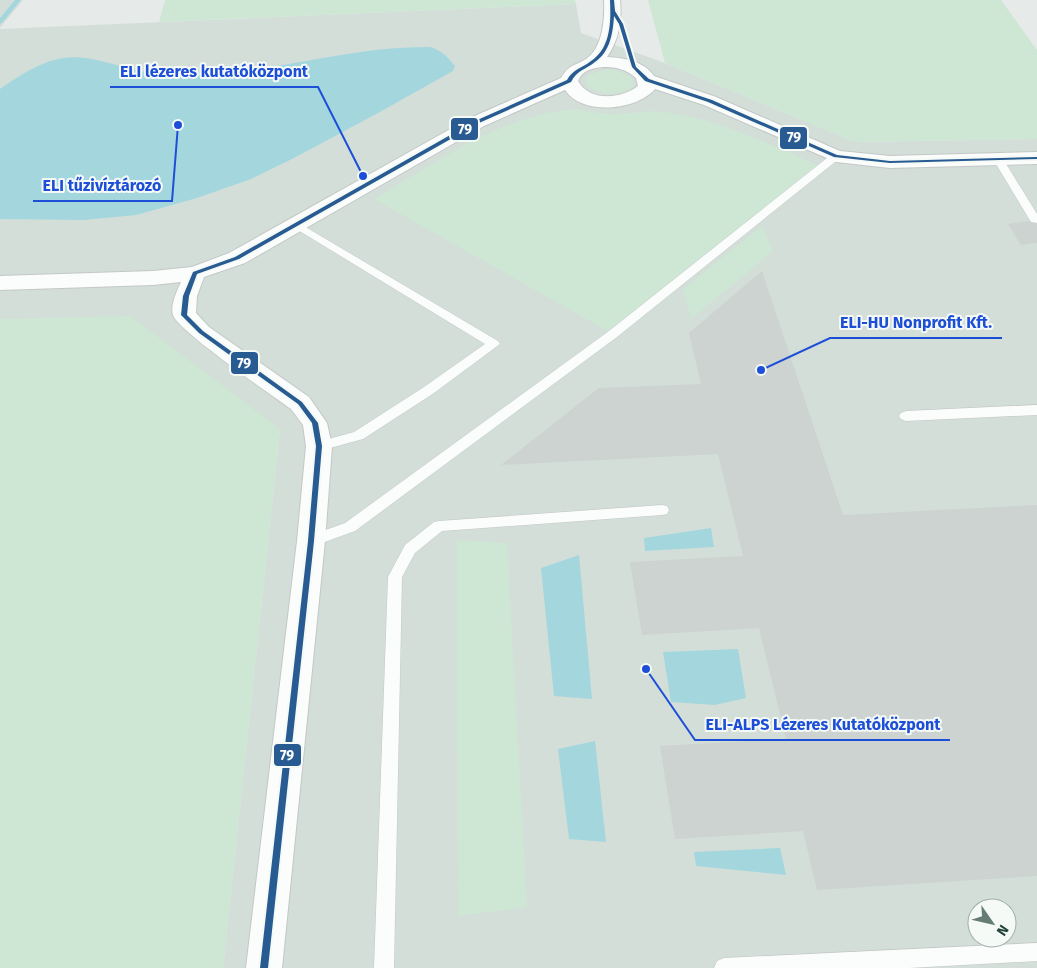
<svg xmlns="http://www.w3.org/2000/svg" width="1037" height="968" viewBox="0 0 1037 968" font-family="'Fira Sans',sans-serif">
  <style>
    .built { fill: #d3ded9; fill-rule: evenodd }
    .green { fill: #cee6d4 }
    .water { fill: #a4d7dd }
    .lines { fill: none; stroke-linecap: round; stroke-linejoin: round }
    .stream { fill: #a4d7dd; fill-rule: evenodd }
    .building { fill: #ccd3d0 }
    .lane-casing { stroke: #c3c8c6; stroke-width: 1 }
    .street-casing { stroke: #c3c8c6; stroke-width: 2 }
    .lane { fill: #fbfcfc; fill-rule: evenodd }
    .street { fill: #fbfcfc; fill-rule: evenodd }
    .bus-1-casing { stroke: #f5faf7; stroke-width: 4 }
    .bus-1 { fill: #275b91; fill-rule: evenodd }
    .leader { fill: none; stroke: #1d4ed8; stroke-width: 2 }
    .callout-dot { fill: #1d4ed8; stroke: #f5faf7; stroke-width: 2 }
    .callout-label { font-size: 16px; text-anchor: middle; font-weight: bold; fill: #1d4ed8; stroke: #f5faf7; stroke-width: 4; stroke-linejoin: round; paint-order: stroke }
    .line-badge { stroke: #f5faf7; stroke-width: 2 }
    .badge-label { font-size: 14px; text-anchor: middle; font-weight: bold; fill: #fff }
  </style>
  <rect width="100%" height="100%" fill="#e6ebe9"/>
  <!-- built -->
  <path class="built" d="M 0,0 L 23,0 L 0,28 Z
    M 576,4 L 581,33 L 665,63 L 855,142 L 1037,139 L 1037,968 L 223,968 L 280,429 L 0,320 L 0,29 ZM 977,908 L 1007,908 L 1007,938 L 977,938 Z"/>
  <!-- green -->
  <path class="green" d="M 165,0 L 575,0 L 576,4 L 159,22 Z
    M 648,0 L 1001,0 L 1037,50 L 1037,139 L 855,142 L 665,63 Z
    M 605,70 L 615,70 L 631,77 L 633,82 L 631,88 C 617,96 601,95 587,86 L 586,80 L 588,75 Z
    M 578,109 C 591,112 605,115 619,114 C 635,113 648,110 664,112 C 720,119 771,145 822,167 L 613,334 L 374,199 C 438,162 502,113 578,109 Z
    M 762,226 L 773,251 L 691,319 L 683,289 Z
    M 130,316 L 280,429 L 223,968 L 0,968 L 0,319 Z
    M 457,540 L 507,543 L 527,907 L 458,916 Z"/>
  <!-- water -->
  <path class="water" d="M 430,47 C 441,50 448,57 455,66 L 453,71 L 378,113 L 294,158 L 251,179 L 197,198 L 136,215 L 84,220 L 0,219 L 0,89 C 19,76 41,61 64,58 C 86,55 107,63 128,68 C 147,73 165,76 184,76 C 267,75 347,46 430,47 Z
    M 711,528 L 714,547 L 645,551 L 644,538 Z
    M 579,555 L 592,699 L 554,696 L 541,568 Z
    M 738,649 L 746,698 L 715,705 L 671,702 L 663,652 Z
    M 595,741 L 606,842 L 569,839 L 558,749 Z
    M 780,848 L 786,875 L 696,866 L 694,852 Z"/>
  <g class="lines">
    <!-- stream -->
    <path class="stream" d="M 15,0 L 21,0 L 2,23 L 0,24 L 0,18 Z"/>
  </g>
  <!-- building -->
  <path class="building" d="M 1037,220 L 1037,243 L 1021,245 L 1008,224 Z
    M 762,271 L 843,515 L 1037,505 L 1037,876 L 817,890 L 803,831 L 675,839 L 660,746 L 786,739 L 759,628 L 642,635 L 630,562 L 743,556 L 718,454 L 501,465 L 599,388 L 701,384 L 689,333 Z"/>
  <g class="lines">
    <defs>
      <path id="lane" d="M 836,153 L 841,156 L 840,158 L 617,337 L 355,531 L 311,547 L 306,545 L 304,541 L 306,537 L 345,523 L 609,331 L 832,154 Z
        M 998,156 L 1003,159 L 1037,214 L 1037,223 L 1031,222 L 993,159 Z
        M 297,222 L 498,341 L 500,344 L 434,393 L 363,439 L 319,451 L 314,449 L 312,446 L 314,443 L 354,432 L 424,387 L 485,344 L 293,227 L 292,225 Z
        M 1037,405 L 1037,415 L 906,421 L 901,419 L 899,416 L 901,413 L 906,411 Z
        M 662,505 L 667,506 L 669,510 L 667,514 L 662,515 L 442,531 L 415,553 L 402,577 L 394,968 L 374,968 L 388,577 L 405,545 L 434,522 L 439,521 Z
        M 1037,943 L 1037,961 L 909,968 L 714,968 L 717,961 L 724,958 Z"/>
      <path id="street" d="M 604,0 L 620,0 C 622,21 619,40 607,57 C 624,58 644,61 654,76 L 716,97 L 840,151 L 890,156 L 1037,152 L 1037,164 L 890,168 L 836,162 L 704,105 L 655,89 C 636,111 582,116 565,90 L 484,126 L 245,263 L 204,277 L 197,296 L 196,313 L 209,327 L 309,397 L 327,423 L 332,446 L 325,541 L 282,968 L 246,968 L 297,541 L 306,446 L 303,425 L 291,409 C 273,396 177,330 173,315 C 170,305 177,291 181,282 L 153,285 L 0,290 L 0,276 L 153,271 L 192,267 L 229,253 L 470,118 L 561,78 C 569,64 575,66 586,59 C 603,48 605,18 604,0 ZM 603,67 C 616,67 626,69 636,78 L 638,86 C 621,99 590,102 578,81 C 582,70 593,68 603,67 Z"/>
    </defs>
    <!-- lane casing -->
    <use href="#lane" class="lane-casing"/>
    <!-- street casing -->
    <use href="#street" class="street-casing"/>
    <!-- lane -->
    <use href="#lane" class="lane"/>
    <!-- street -->
    <use href="#street" class="street"/>
    <defs>
      <path id="bus-1" d="M 610,0 L 614,0 L 615,11 L 623,24 L 636,67 L 649,79 L 712,100 L 837,155 L 890,161 L 1037,157 L 1037,159 L 890,163 L 834,157 L 708,102 L 645,81 L 632,67 L 619,24 L 614,16 C 613,33 610,52 595,62 C 585,70 577,70 571,82 L 479,123 L 239,259 L 197,274 L 189,296 L 187,315 L 203,331 L 302,402 L 318,423 L 322,446 L 314,541 L 268,968 L 260,968 L 308,541 L 316,446 L 312,423 L 298,404 L 199,333 L 181,315 L 183,296 L 193,272 L 235,257 L 475,121 L 567,80 C 573,69 582,68 591,61 C 611,48 611,21 610,0 Z"/>
    </defs>
    <!-- bus-1 casing -->
    <use href="#bus-1" class="bus-1-casing"/>
    <!-- bus-1 -->
    <use href="#bus-1" class="bus-1"/>
  </g>
  <!-- callouts -->
  <path class="leader" d="M363 176L318 87H110M178 125L172 201H33M761 370L830 338H1002M646 669L695 740H950"/>
  <g class="callout-dot">
    <circle cx="363" cy="176" r="5"/>
    <circle cx="178" cy="125" r="5"/>
    <circle cx="761" cy="370" r="5"/>
    <circle cx="646" cy="669" r="5"/>
  </g>
  <g class="callout-label">
    <text x="214" y="77">ELI lézeres kutatóközpont</text>
    <text x="102" y="191">ELI tűzivíztározó</text>
    <text x="916" y="328">ELI-HU Nonprofit Kft.</text>
    <text x="823" y="730">ELI-ALPS Lézeres Kutatóközpont</text>
  </g>
  <g class="line-badge">
    <rect x="450" y="117" width="29" height="24" rx="5" fill="#275b91"/>
    <rect x="779" y="126" width="29" height="24" rx="5" fill="#275b91"/>
    <rect x="230" y="351" width="29" height="24" rx="5" fill="#275b91"/>
    <rect x="273" y="743" width="29" height="24" rx="5" fill="#275b91"/>
  </g>
  <g class="badge-label">
    <text x="465" y="134">79</text>
    <text x="794" y="142">79</text>
    <text x="244" y="368">79</text>
    <text x="287" y="760">79</text>
  </g>
  <!-- north arrow -->
  <g transform="translate(992 923) rotate(124)"><circle r="24" fill="#f5faf7" stroke="#a0b0ab"/>
  <path d="M0-4L9 19L0 12L-9 19Z" fill="#667d76"/>
  <text y="-8" font-size="14" font-weight="bold" text-anchor="middle" fill="#214238">N</text>
  </g>
</svg>
